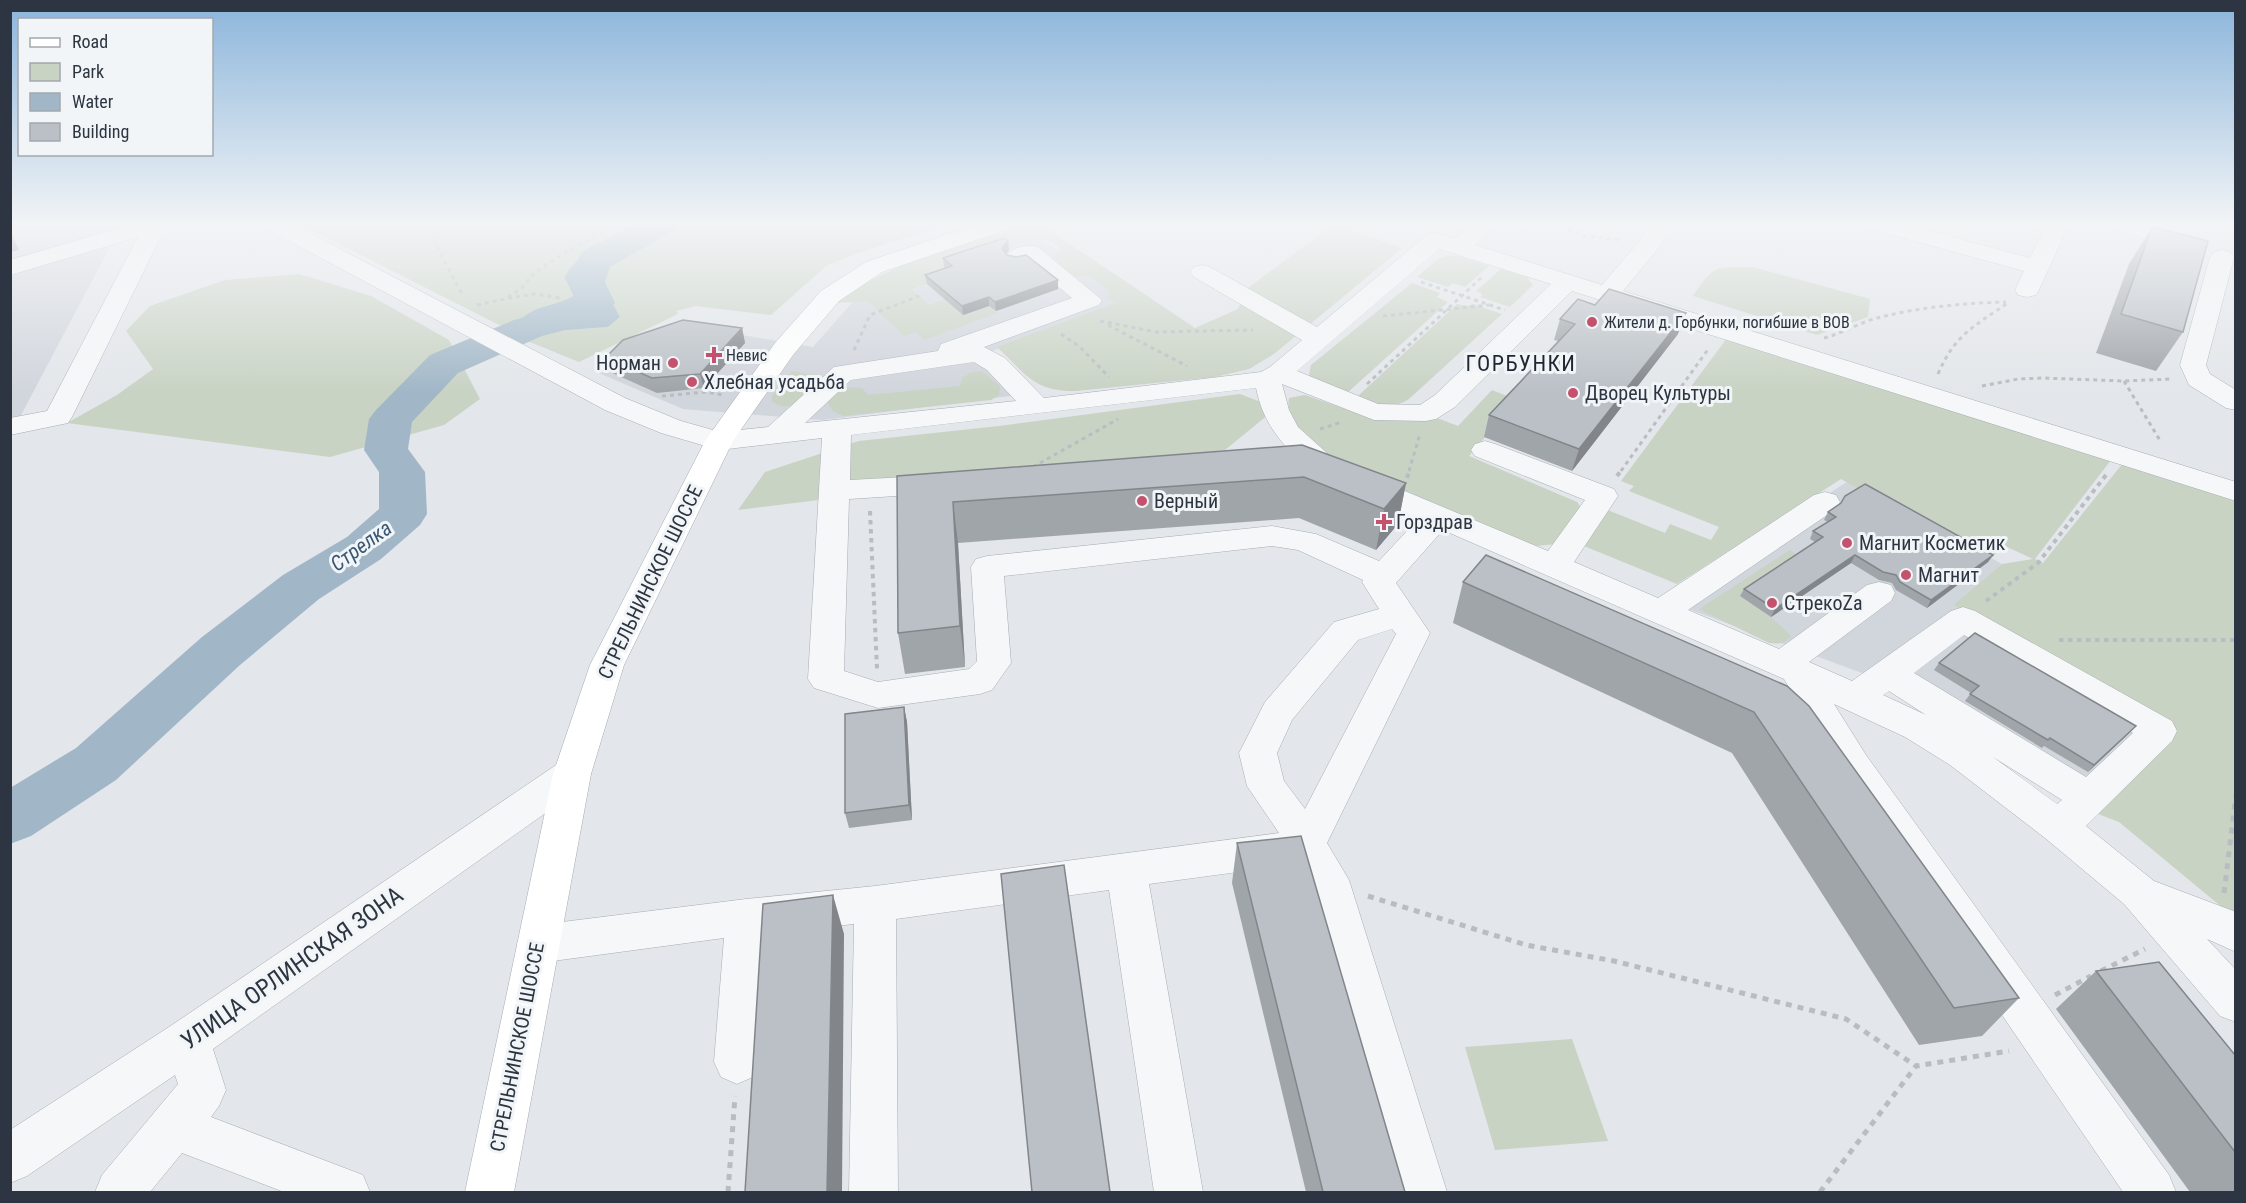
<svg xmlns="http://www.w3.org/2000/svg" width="2246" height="1203" viewBox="0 0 2246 1203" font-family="'Roboto Condensed',sans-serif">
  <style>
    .built { fill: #d1d5dc }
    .green { fill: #c9d3c4 }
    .water { fill: #a1b7c7 }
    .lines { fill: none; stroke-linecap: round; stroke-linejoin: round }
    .river { fill: #a1b7c7; fill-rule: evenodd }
    .minor-casing { stroke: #a8adb4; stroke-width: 1 }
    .major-casing { stroke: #a3acb5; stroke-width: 1 }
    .path-far2 { stroke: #b9bdc1; stroke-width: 3; stroke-dasharray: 4 4; stroke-linecap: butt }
    .path-far1 { stroke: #b9bdc1; stroke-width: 4; stroke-dasharray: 4.5 4.5; stroke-linecap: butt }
    .path { stroke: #b9bdc1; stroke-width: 5; stroke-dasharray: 6 6; stroke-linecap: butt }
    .minor { fill: #f5f7f8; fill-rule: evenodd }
    .major { fill: #fff; fill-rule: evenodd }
    .wall { fill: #a0a5aa }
    .shaded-wall { fill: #82868b }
    .building { fill: #bac0c6; stroke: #82868b; stroke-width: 1.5 }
    .poi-dot { fill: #c4526d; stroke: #f2f5f7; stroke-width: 2 }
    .labels { text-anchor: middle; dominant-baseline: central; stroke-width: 6; stroke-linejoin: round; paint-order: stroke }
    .far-poi-label { font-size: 16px; fill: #2c3541; stroke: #f2f5f7; text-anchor: start }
    .poi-label { font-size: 20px; fill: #2c3541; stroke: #f2f5f7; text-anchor: start }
    .street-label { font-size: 20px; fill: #2c3541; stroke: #f2f5f7 }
    .water-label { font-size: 21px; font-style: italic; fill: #395772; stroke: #f2f5f7 }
    .quarter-label { font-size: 22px; letter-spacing: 1.5px; fill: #1e2632; stroke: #f2f5f7 }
    .near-street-label { font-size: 24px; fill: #2c3541; stroke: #f2f5f7 }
  </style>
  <rect width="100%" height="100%" fill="#e3e6ea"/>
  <!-- built -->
  <path class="built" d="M 10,224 L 122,224 L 20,417 L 10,419 Z
    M 1028,233 L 1143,298 L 992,351 L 1034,393 L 822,420 L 683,409 L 594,371 L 609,353 L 684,325 L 813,347 L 864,289 Z
    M 1850,480 L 2002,564 L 1953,605 L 2174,733 L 2093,812 L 1889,683 L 1664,600 Z"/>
  <!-- green -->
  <path class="green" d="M 300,224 L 642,224 L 621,236 L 590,246 C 582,259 570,264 564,278 L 577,294 C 564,302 552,304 537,309 C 528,313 516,323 505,328 Z
    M 679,224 L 950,224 L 866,250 L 826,266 L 771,315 L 696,306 L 676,311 L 678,314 L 579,362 L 525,340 L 554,331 L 608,327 L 620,317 L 591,279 C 616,252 646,240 679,224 Z
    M 1027,224 L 1040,224 L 1195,328 L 1238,309 L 1245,290 L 1333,225 L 1402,248 L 1274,354 L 1249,369 L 1215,377 L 1076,391 C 1034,392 1026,374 997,347 L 1115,303 L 1107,297 L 1110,292 L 1090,276 L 1073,277 L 1060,266 L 1056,259 L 1060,249 C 1037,220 976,265 952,275 C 939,281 925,284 911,289 L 929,305 L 945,299 L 963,315 L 989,306 L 998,313 L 924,340 L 916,332 L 904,336 L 868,301 L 836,303 C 891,261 962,245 1027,224 Z
    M 1447,256 L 1458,256 L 1489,266 L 1465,287 L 1453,283 L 1448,287 L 1417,277 L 1438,259 Z
    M 1753,267 L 1870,299 L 1868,317 L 1817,335 L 1693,296 C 1716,263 1713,268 1753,267 Z
    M 1501,269 L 1527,277 L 1533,285 L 1510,307 L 1480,297 L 1483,294 L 1476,291 Z
    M 299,274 L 371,296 L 449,340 L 480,399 L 444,425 L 330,457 L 67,423 L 117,395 L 153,369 L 126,331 L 150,306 L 225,280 Z
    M 1412,283 L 1440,293 L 1437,297 L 1448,302 L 1347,393 L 1314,381 L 1309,375 L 1311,365 Z
    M 1457,304 L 1467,306 L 1473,304 L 1502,314 L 1409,399 C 1391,411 1376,404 1358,396 Z
    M 1727,338 L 2111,460 L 2035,559 L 2043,563 L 2123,463 L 2235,500 L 2235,918 L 2119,822 L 2093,812 L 2173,732 L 1953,605 L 2002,564 L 2033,559 L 2003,545 L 1988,562 L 1841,479 L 1677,584 L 1579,544 L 1605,509 L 1665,533 L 1670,524 L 1711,540 L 1719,527 L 1629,491 L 1634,486 L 1621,481 Z
    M 792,371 L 824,376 C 812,388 791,419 772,401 L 772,396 Z
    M 982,371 L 1000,386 L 999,395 L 991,400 L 844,416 C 835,413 829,410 828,400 C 838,390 847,385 861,388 L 869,395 L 960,386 L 962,378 L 970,373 Z
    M 1492,390 L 1517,400 L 1469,456 L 1577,502 L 1582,509 L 1556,544 L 1536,546 C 1494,529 1453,512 1412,495 C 1377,480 1334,466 1306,439 C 1296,430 1286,412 1289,398 L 1305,395 L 1371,418 L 1437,418 L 1458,426 Z
    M 1240,394 L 1261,402 L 1269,414 L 1225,450 L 738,510 L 765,472 L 859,441 L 999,426 Z
    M 1790,550 L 1800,557 L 1740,596 C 1759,608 1776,620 1791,636 C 1786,644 1778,644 1769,643 L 1699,609 Z
    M 1572,1039 L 1608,1141 L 1495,1150 L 1465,1047 Z"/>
  <!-- water -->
  <path class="water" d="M 642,224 L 679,224 C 646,240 616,252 591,279 L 614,306 L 620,317 L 608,327 L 554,331 L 525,340 L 505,328 C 516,323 527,313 537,309 C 551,304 564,302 577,294 L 564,278 C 570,264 582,259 590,246 L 621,236 Z"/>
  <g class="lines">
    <!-- river -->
    <path class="river" d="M 635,224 L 679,224 L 673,231 L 610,267 L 605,282 L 615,303 L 599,321 L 542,336 L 458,373 L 412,422 L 408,449 L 425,472 L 427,514 L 420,525 L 381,559 L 319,599 L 240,665 L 116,780 L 31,836 L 10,844 L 10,788 L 76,748 L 202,637 L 283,575 L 347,537 L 379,509 L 379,472 L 364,450 L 369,419 L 376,410 L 430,355 L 514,320 L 571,305 L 576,301 L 567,282 L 581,253 Z"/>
    <defs>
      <path id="minor" d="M 134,224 L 167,224 L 72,417 L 68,423 L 10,435 L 10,418 L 47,411 L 138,237 L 10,275 L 10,260 Z
        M 264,224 L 292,224 L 625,398 L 681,421 L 720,432 L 768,427 L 834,367 L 938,351 L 941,344 L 1072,298 L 1027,261 L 1017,264 L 1009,262 L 1005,257 C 1012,247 1027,244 1038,247 L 1102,300 L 1099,305 L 984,347 L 1005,358 L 1044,398 L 1261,372 L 1270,367 L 1302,340 L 1194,277 L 1190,272 L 1194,267 L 1202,265 L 1210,267 L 1317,327 L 1427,235 L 1435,233 L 1455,239 L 1472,224 L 1496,224 L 1475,245 L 1602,285 L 1642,238 L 1648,224 L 1670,224 L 1661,245 L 1623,291 L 2236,482 L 2236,501 L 1572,291 L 1455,407 L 1436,419 L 1426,421 L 1374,420 L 1282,384 L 1289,410 L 1298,427 L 1338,463 L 1548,551 L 1585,500 L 1475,456 L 1471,450 L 1475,444 L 1485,441 L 1495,444 L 1614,489 L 1618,496 L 1574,562 L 1658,598 L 1814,495 L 1825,492 L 1836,495 L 1840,502 L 1836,509 L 1688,610 L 1779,649 L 1867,585 L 1879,582 L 1891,585 L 1895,593 L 1891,601 L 1809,662 L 1852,681 L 1951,611 L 1963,607 L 1975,611 L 2172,721 L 2177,731 L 2172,741 L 2086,826 L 2154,881 L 2236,912 L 2236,952 L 2207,939 L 2236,970 L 2236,1022 L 2220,1016 L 2124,904 L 2045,838 L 1950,765 L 1905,737 L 1834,704 L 1866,755 L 2169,1175 L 2176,1192 L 2123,1192 L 1989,996 L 1914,881 L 1840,775 L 1784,679 L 1443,530 L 1396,583 L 1430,633 L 1327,843 L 1349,880 L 1447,1192 L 1399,1192 L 1310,885 L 1297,864 L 1149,884 L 1203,1192 L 1154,1192 L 1109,890 L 896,919 L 898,1192 L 849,1192 L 854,924 L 766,933 L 760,1062 L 753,1077 L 737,1084 L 721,1077 L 714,1062 L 724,938 L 538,963 L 523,957 L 517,944 L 523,931 L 538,925 L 746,899 L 875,886 L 1279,833 L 1247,786 L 1239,753 L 1265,702 L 1334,622 L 1379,609 L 1362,582 L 1363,580 L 1298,550 L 1272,546 L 1004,576 L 1011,663 L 992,690 L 980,694 L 878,708 L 814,688 L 808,679 L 822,438 L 719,450 L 661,433 L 605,410 L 267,229 ZM 1439,249 L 1551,284 L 1435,395 L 1420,405 L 1378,404 L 1297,371 ZM 974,362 L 987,370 L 1016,401 L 805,423 L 851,380 ZM 1256,388 C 1264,428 1287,451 1318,475 L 1418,519 L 1379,561 L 1316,534 L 1272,526 L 987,556 L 976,559 L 971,567 L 977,661 L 969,669 L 878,682 L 844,671 L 849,499 L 943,493 L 954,491 L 958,484 L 954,477 L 943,475 L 850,480 L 851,435 ZM 1392,629 L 1396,634 L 1305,809 L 1284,781 L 1277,753 L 1292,720 L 1358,640 ZM 1964,635 L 2133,733 L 2086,777 L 1914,673 ZM 1889,691 L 1926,715 L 1883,695 ZM 1993,757 L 2062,800 L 2057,804 Z
        M 1868,224 L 1904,224 L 2030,258 L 2047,224 L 2069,224 L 2039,290 L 2036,295 L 2027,297 L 2018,295 L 2015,290 L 2024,271 L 1871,229 Z
        M 2113,224 L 2145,224 L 2199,242 L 2203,247 L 2199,252 L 2191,254 L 2183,252 L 2116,229 Z
        M 2222,250 L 2230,252 L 2234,257 L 2206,365 L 2210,374 L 2236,390 L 2236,410 L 2226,408 L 2189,385 L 2180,365 L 2210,257 L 2214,252 Z
        M 572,759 L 585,763 L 591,774 L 585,785 L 213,1049 L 226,1090 L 219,1106 L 211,1117 L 363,1175 L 370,1192 L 284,1192 L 182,1153 L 150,1192 L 95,1192 L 102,1175 L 178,1084 L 175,1075 L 27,1176 L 10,1183 L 10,1130 L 172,1025 L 559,763 Z"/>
      <path id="major" d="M 978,224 L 1011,224 L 1008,229 L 882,272 L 839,301 L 793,355 L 733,441 L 624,665 L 591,774 L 514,1192 L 465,1192 L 553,774 L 590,665 L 705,441 L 775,343 L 821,291 L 866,262 Z"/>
    </defs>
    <!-- minor casing -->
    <use href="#minor" class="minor-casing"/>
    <!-- major casing -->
    <use href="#major" class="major-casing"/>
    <!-- path-far2 -->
    <path class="path-far2" d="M 430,224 L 436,245 L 463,296
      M 1553,224 L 1584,236 L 1621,240
      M 430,229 L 462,224
      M 1421,282 L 1505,310
      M 508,298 L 535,294 L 560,298
      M 477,305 L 505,299 L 522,288 L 534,273 L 568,251 L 618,224
      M 1383,316 L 1489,305
      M 1100,321 L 1156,332 L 1253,330
      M 1108,325 L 1187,366
      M 1061,334 L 1080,347 L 1109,377
      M 1824,338 C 1844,333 1862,321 1881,317 C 1921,307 1965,303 2006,302
      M 854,350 L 870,315 L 919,296
      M 1938,374 C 1955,334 1975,326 2009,302
      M 2124,381 L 2161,442
      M 1367,384 L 1482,277
      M 1982,386 L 2018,379 L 2043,378 L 2124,381 L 2172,379
      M 662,396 L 706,392 L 723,395
      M 1320,429 L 1342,422
      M 1033,467 L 1118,419
      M 1409,471 L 1420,434
      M 1621,471 L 1709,348"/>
    <!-- path-far1 -->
    <path class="path-far1" d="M 1617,476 L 1622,469
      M 1407,478 L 1410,469
      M 870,511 L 877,669
      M 1986,601 L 2038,563 L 2106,475
      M 2059,640 L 2236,640"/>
    <!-- path -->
    <path class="path" d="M 2224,893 L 2236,795
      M 1368,896 L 1526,945 L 1614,961 L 1846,1019 L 1916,1066
      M 2101,971 L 2145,949
      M 2055,995 L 2091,976
      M 728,1192 L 735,1096
      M 1820,1192 L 1916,1066 L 2009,1051"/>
    <!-- minor -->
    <use href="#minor" class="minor"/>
    <!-- major -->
    <use href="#major" class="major"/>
  </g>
  <!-- wall -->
  <path class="wall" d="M 2152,227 L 2183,332 L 2156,371 L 2096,353 L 2129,264 Z
    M 1009,250 L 1006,253 L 1007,255 L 1058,280 L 1058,289 L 996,311 L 989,306 L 963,315 L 927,284 L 925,275 L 945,268 L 944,267 L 943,258 Z
    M 1560,319 L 1678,334 L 1572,471 L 1484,437 L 1489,415 L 1558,341 L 1554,340 Z
    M 742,328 L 745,343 L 704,388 L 657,393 L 610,372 L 605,358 Z
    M 1302,445 L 1406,483 L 1398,524 L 1376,550 L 1299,518 L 958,543 L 965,667 L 905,674 L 898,633 L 897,476 Z
    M 1828,512 L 1993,555 L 1988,562 L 1927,608 L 1896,590 L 1892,583 L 1879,580 L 1851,563 L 1771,617 L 1740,596 L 1744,589 L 1815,542 L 1810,539 L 1813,531 L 1828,522 L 1824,520 Z
    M 1463,582 L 1787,686 L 2019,998 L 1982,1036 L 1919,1045 L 1732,753 L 1453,623 Z
    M 1939,663 L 2129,733 L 2088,772 L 2044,746 L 2042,748 L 1965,701 L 1971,693 L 1934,670 Z
    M 904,707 L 907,722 L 912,820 L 849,828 L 845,813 Z
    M 1237,843 L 1405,1192 L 1306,1192 L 1232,883 Z
    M 2096,971 L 2235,1055 L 2235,1192 L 2190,1192 L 2056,1009 Z"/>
  <!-- shaded-wall -->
  <path class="shaded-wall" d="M 10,230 L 19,250 L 10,252 Z
    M 1008,241 L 1009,250 L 1003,257 L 1002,248 Z
    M 1058,280 L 1058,289 L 996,311 L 995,302 Z
    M 989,297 L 989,306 L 963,315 L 962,306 Z
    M 1686,313 L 1678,334 L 1572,471 L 1579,449 Z
    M 742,328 L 745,343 L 704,388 L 700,374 Z
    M 1406,483 L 1398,524 L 1376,550 L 1384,509 Z
    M 953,502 L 958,543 L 965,667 L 960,626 Z
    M 1855,555 L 1851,563 L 1771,617 L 1775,609 Z
    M 1993,555 L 1988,562 L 1927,608 L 1931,600 Z
    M 904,707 L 907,722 L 912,820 L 909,805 Z
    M 2136,726 L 2129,733 L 2088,772 L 2094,765 Z
    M 833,895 L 844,934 L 842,1192 L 827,1192 Z"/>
  <!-- building -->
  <path class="building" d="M 2152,227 L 2208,241 L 2183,332 L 2121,314 Z
    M 1004,238 L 1008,241 L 1002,248 L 1007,255 L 1016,257 L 1026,255 L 1058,280 L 995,302 L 989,297 L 962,306 L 925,275 L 952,266 L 943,258 Z
    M 1609,289 L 1686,313 L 1579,449 L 1489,415 L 1575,324 L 1560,319 L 1578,299 L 1595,305 Z
    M 683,320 L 742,328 L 700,374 L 652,378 L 605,358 L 623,340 Z
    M 1302,445 L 1406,483 L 1384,509 L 1304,477 L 953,502 L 960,626 L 898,633 L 897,476 Z
    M 1865,484 L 1993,555 L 1931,600 L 1900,582 L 1896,575 L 1883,572 L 1855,555 L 1775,609 L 1744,589 L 1823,537 L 1813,531 L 1836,517 L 1828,512 L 1841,503 L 1845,496 Z
    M 1486,555 L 1787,686 L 1809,706 L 2019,998 L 1954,1008 L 1754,712 L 1463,582 Z
    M 1975,633 L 2136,726 L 2094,765 L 2050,738 L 2048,740 L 1970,694 L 1979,686 L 1939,663 Z
    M 904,707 L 909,805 L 845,813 L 845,714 Z
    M 1301,836 L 1405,1192 L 1323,1192 L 1237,843 Z
    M 1064,865 L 1110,1192 L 1032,1192 L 1001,874 Z
    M 833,895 L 827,1192 L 745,1192 L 763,904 Z
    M 2159,962 L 2235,1055 L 2235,1152 L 2096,971 Z"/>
  <!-- sky -->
  <linearGradient id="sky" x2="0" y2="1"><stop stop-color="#8bb5db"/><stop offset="0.57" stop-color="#f2f4f6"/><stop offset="1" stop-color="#f2f4f6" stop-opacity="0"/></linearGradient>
  <rect width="2246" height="392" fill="url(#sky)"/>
  <!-- markers -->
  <g class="poi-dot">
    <circle cx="1592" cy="322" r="6"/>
    <path d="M711 346h6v6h6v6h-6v6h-6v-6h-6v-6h6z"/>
    <circle cx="673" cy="363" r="6"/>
    <circle cx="692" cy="382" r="6"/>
    <circle cx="1573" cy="393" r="6"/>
    <circle cx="1142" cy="501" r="6"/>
    <path d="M1381 513h6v6h6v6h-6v6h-6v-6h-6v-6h6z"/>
    <circle cx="1847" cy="543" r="6"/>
    <circle cx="1906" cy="575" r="6"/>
    <circle cx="1772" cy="603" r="6"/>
  </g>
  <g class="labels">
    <!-- far-poi labels -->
    <g class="far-poi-label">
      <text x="1604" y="322">Жители д. Горбунки, погибшие в ВОВ</text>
      <text x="726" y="355">Невис</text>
    </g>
    <!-- poi labels -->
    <g class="poi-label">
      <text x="661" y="363" text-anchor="end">Норман</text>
      <text x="704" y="382">Хлебная усадьба</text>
      <text x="1585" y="393">Дворец Культуры</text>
      <text x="1154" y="501">Верный</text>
      <text x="1396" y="522">Горздрав</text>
      <text x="1859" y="543">Магнит Косметик</text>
      <text x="1918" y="575">Магнит</text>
      <text x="1784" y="603">СтрекоZа</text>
    </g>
    <!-- street labels -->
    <g class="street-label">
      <text transform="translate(650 582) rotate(-64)">СТРЕЛЬНИНСКОЕ ШОССЕ</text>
      <text transform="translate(517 1047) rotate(-79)">СТРЕЛЬНИНСКОЕ ШОССЕ</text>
    </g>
    <!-- water labels -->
    <g class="water-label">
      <text transform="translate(361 546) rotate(-36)">Стрелка</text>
    </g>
    <!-- quarter labels -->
    <g class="quarter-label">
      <text x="1521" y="363">ГОРБУНКИ</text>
    </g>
    <!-- near-street labels -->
    <g class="near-street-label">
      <text transform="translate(292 968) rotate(-35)">УЛИЦА ОРЛИНСКАЯ ЗОНА</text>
    </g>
  </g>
  <!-- border -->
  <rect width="2246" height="1203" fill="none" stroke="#2c3541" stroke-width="24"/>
  <!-- legend -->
  <rect x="18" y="18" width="195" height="138" fill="#f2f5f7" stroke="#a3a8ae" stroke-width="1.5"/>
  <rect x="30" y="38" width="30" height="9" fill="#ffffff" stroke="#a3a8ae" stroke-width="1.5"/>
  <text x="72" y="48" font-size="18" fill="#2c3541">Road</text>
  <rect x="30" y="63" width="30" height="18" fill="#c9d3c4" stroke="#a3a8ae" stroke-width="1.5"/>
  <text x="72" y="78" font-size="18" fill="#2c3541">Park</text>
  <rect x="30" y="93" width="30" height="18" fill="#a1b7c7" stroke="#a3a8ae" stroke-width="1.5"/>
  <text x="72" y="108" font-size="18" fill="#2c3541">Water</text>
  <rect x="30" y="123" width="30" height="18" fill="#bac0c6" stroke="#a3a8ae" stroke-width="1.5"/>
  <text x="72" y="138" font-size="18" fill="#2c3541">Building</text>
</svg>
